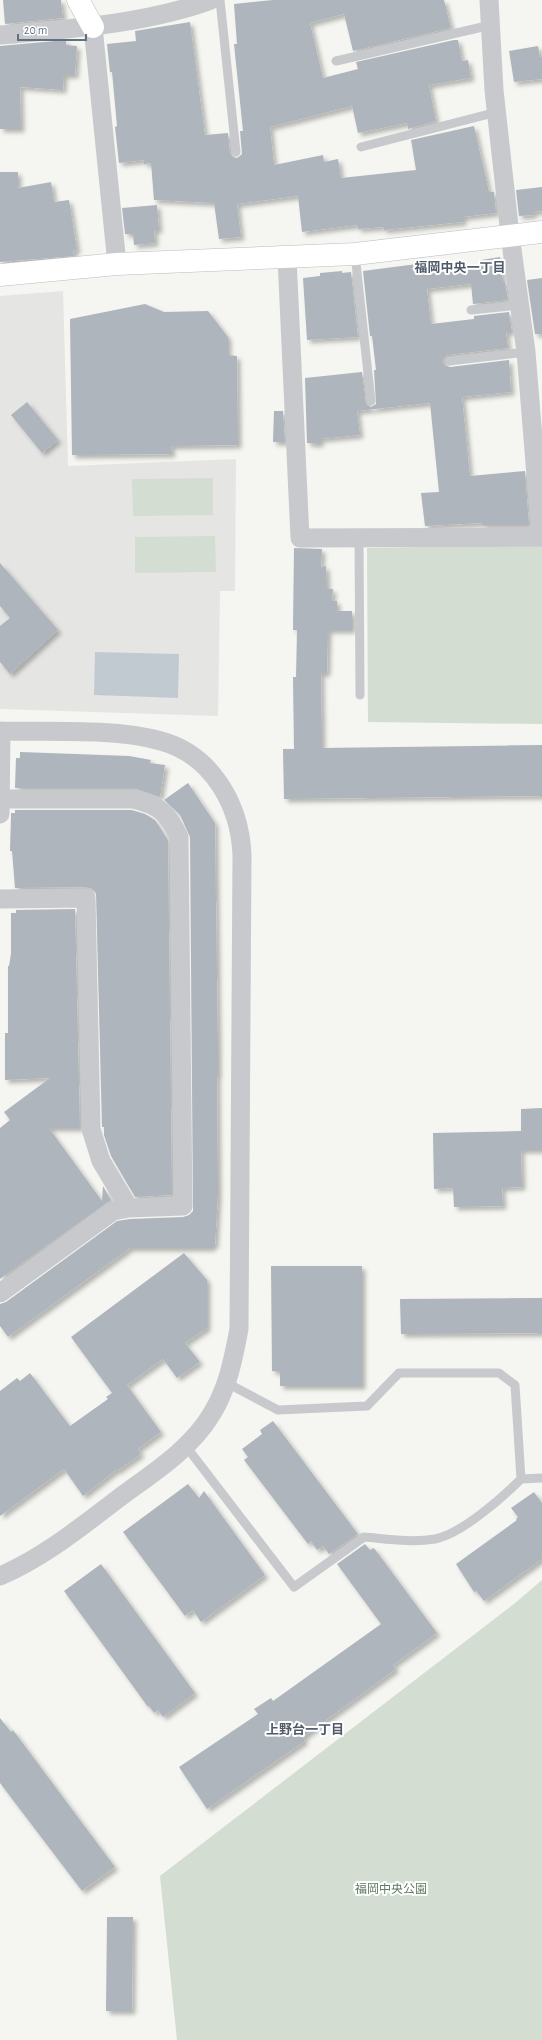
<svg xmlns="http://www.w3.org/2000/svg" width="542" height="2040" viewBox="0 0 542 2040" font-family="'Alegreya Sans','Noto Sans JP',sans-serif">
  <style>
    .built { fill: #e5e6e4 }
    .green { fill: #d4ddd2 }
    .water { fill: #c2cad1 }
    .building { fill: #afb5bc; filter: url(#shadow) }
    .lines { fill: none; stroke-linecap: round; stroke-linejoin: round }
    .secondary-casing { stroke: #b9bcc1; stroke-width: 23 }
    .lane { stroke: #c7c9cd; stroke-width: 9 }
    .street { stroke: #c7c9cd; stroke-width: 19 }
    .secondary { stroke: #fff; stroke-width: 22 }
    .labels { text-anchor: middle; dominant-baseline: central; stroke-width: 4; stroke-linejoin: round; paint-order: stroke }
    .park-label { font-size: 12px; fill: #627b61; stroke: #fff }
    .neighbourhood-label { font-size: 13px; font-weight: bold; fill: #505a69; stroke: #fff }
  </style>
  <defs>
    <filter id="shadow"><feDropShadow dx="3.5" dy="3.5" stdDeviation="2" flood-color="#0004"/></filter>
  </defs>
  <rect width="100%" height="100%" fill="#f5f5f1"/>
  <!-- built -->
  <path class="built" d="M 63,291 L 68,466 L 236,459 L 235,591 L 220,591 L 218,716 L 0,709 L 0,296 Z"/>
  <!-- green -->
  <path class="green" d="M 213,478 L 213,515 L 133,516 L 132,479 Z
    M 215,536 L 216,572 L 135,573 L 135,537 Z
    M 542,545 L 542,724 L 368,722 L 367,548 Z
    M 542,1580 L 542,2040 L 177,2040 L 160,1876 L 514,1604 Z"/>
  <!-- water -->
  <path class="water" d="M 95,652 L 179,654 L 178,698 L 94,695 Z"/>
  <!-- building -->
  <path class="building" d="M 3,0 L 61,0 L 63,18 L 5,24 Z
    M 273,0 L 444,0 L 451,28 L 353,51 L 344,14 L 310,23 L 323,78 L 358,69 L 356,62 L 454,40 L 458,40 L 462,61 L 468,60 L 471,78 L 429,85 L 436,121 L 408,129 L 407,123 L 358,133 L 352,106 L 270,127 L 274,165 L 323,155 L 324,162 L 338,159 L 341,178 L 416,170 L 411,140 L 474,126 L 489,192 L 494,192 L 496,213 L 463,217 L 463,222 L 384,230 L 383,227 L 358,229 L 357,225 L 302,232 L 298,196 L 237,204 L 241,237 L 219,239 L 214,203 L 154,200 L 151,163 L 144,164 L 144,160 L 119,163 L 115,127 L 117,126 L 112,72 L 110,72 L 107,44 L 136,41 L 135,31 L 190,22 L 205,135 L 228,133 L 230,153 L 233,157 L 237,158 L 242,154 L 240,131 L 243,131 L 234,44 L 237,44 L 234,4 Z
    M 66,40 L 66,45 L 77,46 L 75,75 L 64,75 L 63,90 L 20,87 L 21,129 L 0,129 L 0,46 Z
    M 538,46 L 540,57 L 542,56 L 542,79 L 514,82 L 509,51 Z
    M 0,172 L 18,172 L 18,188 L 51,182 L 54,202 L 69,200 L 77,250 L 73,251 L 74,256 L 0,262 Z
    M 542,187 L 542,211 L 533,212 L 533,215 L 519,216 L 516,190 Z
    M 157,205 L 159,230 L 154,230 L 155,243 L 134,245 L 133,234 L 125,234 L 122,208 Z
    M 500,257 L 503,282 L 505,282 L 508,300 L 473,304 L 471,284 L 427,289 L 431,324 L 474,319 L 474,316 L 509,312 L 512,332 L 506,332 L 508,348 L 448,355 L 445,356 L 443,361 L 444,365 L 450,367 L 509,360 L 511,392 L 462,397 L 470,476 L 525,471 L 529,525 L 482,525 L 482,523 L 425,526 L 421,493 L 439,492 L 430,403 L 357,411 L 360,435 L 320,439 L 320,444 L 307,443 L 305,378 L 362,372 L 366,404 L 371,407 L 376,404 L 374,370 L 376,370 L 372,336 L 370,336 L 363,271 L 440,261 L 441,269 L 481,265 L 481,260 Z
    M 342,271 L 342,273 L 351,272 L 358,337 L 307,340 L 303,278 L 320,276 L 320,273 Z
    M 542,278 L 542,334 L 535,334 L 527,280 Z
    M 145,304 L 164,312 L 208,311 L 228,337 L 228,355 L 237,356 L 238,445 L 171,446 L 172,454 L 72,455 L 70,319 Z
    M 27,402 L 58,440 L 42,453 L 11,415 Z
    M 274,411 L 283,411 L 285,442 L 273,442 Z
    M 294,548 L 322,549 L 321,567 L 326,566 L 327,589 L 333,589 L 332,601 L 337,601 L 337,611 L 352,611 L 352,630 L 328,630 L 327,673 L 321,673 L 322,748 L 542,745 L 542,796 L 284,799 L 283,749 L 294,749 L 293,677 L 296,677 L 297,630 L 293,630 Z
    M 0,563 L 58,630 L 10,674 L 0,662 L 0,626 L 10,618 L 0,606 Z
    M 20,752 L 129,756 L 151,760 L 150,763 L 165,765 L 160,797 L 133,788 L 15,788 L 16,758 L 20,758 Z
    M 188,783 L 215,823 L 218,1054 L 218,1075 L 217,1075 L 218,1194 L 215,1245 L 212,1245 L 212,1248 L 130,1248 L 8,1337 L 0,1326 L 0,1304 L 6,1302 L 117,1221 L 130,1219 L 183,1217 L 189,1215 L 193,1211 L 190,837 L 180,815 L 164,800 Z
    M 15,810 L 132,810 L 145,814 L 155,820 L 168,840 L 172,1195 L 135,1197 L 111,1156 L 104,1135 L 104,1127 L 102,1127 L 96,893 L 92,889 L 86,887 L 15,888 L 12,851 L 10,851 L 11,816 L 11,813 L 15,813 Z
    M 75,909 L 80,1128 L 49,1128 L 102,1201 L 103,1186 L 111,1200 L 0,1279 L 0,1128 L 10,1120 L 4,1112 L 50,1078 L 5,1080 L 5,1033 L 8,1033 L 8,966 L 9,966 L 11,954 L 11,913 L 16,913 L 16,910 Z
    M 542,1108 L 542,1150 L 521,1150 L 522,1187 L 502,1188 L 503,1206 L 454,1207 L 453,1188 L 434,1189 L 433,1133 L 521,1131 L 521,1109 Z
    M 184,1253 L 207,1280 L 207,1328 L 185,1343 L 200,1362 L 177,1378 L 163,1359 L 127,1385 L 161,1432 L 138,1449 L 141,1454 L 117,1471 L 116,1470 L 83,1496 L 64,1469 L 0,1516 L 0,1391 L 17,1378 L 20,1381 L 30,1373 L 70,1426 L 108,1399 L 106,1397 L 112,1393 L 71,1337 Z
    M 271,1266 L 362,1266 L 362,1386 L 280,1386 L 280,1372 L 272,1371 Z
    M 542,1298 L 542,1333 L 401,1334 L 400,1299 Z
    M 273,1421 L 358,1534 L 329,1554 L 323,1546 L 317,1550 L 311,1541 L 308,1544 L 244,1460 L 248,1457 L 242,1449 L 262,1434 L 260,1430 Z
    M 188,1484 L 199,1498 L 204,1491 L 265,1575 L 201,1622 L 193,1610 L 185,1616 L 123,1532 Z
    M 534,1492 L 542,1503 L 542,1559 L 484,1601 L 476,1591 L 474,1592 L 456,1564 L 517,1520 L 516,1519 L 518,1517 L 511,1508 Z
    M 365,1544 L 370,1550 L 374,1548 L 437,1633 L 393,1665 L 396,1669 L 303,1737 L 305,1741 L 207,1809 L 179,1767 L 258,1714 L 254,1709 L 271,1698 L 273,1701 L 381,1624 L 337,1564 Z
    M 101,1564 L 195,1693 L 163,1717 L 158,1710 L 154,1713 L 149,1706 L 148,1707 L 64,1591 Z
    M 0,1718 L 11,1732 L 13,1730 L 115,1867 L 82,1891 L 0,1783 Z
    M 107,1917 L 133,1917 L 132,2011 L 106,2011 Z"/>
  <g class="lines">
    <defs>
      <path id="secondary" d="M 78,0 L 93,27
        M 0,275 L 117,264 L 355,254 L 542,232"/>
    </defs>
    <!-- secondary casing -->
    <use href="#secondary" class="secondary-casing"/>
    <!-- lane -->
    <path class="lane" d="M 220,0 L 236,152
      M 336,61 L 491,25
      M 361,147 L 497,112
      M 355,254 L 371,401
      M 471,310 L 519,305
      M 449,361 L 526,352
      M 359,538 L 360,695
      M 227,1383 L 278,1410 L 367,1406 L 399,1373 L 499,1373 L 515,1385 L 521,1479
      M 185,1445 L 294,1587 L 364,1537 C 387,1539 412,1543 435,1539 C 461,1534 502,1498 521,1479 L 542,1478"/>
    <!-- street -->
    <path class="street" d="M 489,0 L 494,90 L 510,235 L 526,352 L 541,537
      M 93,27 L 117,264
      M 0,35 C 69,29 145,24 211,0
      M 287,258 L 300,538 L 542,537
      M 0,731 C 49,732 115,728 161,741 C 212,755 240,805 242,855 L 239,1329 C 233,1360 228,1388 211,1415 C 190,1450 151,1474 119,1498 C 82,1526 43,1558 0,1576
      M 0,814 L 1,731
      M 0,899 L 86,898 L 91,1129 L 101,1161 L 129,1208
      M 0,1293 L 113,1211 L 129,1208 L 183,1206 L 179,837 C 168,813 159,805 133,799 L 0,799"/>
    <!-- secondary -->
    <use href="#secondary" class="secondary"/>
  </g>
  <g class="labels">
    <!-- park labels -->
    <g class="park-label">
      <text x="391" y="1889">福岡中央公園</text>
    </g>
    <!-- neighbourhood labels -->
    <g class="neighbourhood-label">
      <text x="460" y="268">福岡中央一丁目</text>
      <text x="305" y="1730">上野台一丁目</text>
    </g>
  </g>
  <!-- scale -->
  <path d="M18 34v6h68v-6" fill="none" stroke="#627084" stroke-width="2"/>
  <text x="24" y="34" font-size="12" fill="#627084" stroke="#ffffff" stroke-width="3" paint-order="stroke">20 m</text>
</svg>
